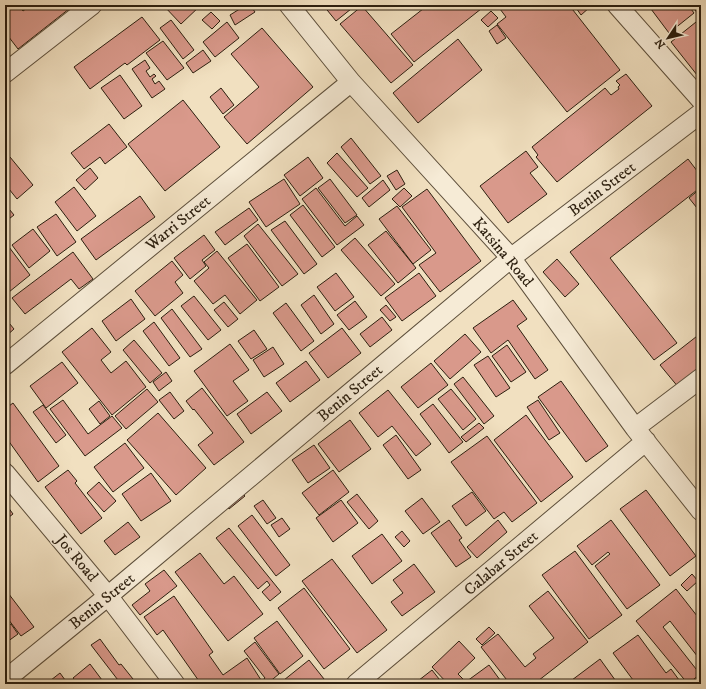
<svg xmlns="http://www.w3.org/2000/svg" width="706" height="689" viewBox="0 0 706 689" font-family="'IM FELL DW Pica',serif">
  <style>
    .building { fill: #d9998b; stroke: #2c1f0f }
    .lines { fill: none; stroke-linecap: round; stroke-linejoin: round }
    .street-casing { stroke: #5d4f3b; stroke-width: 21 }
    .street { stroke: #f6ebd6; stroke-width: 19 }
    .labels { text-anchor: middle; dominant-baseline: central; stroke-width: 3; stroke-linejoin: round; paint-order: stroke }
    .street-label { font-size: 16px; fill: #2c1f0f; stroke: #f6ebd6 }
  </style>
  <rect width="100%" height="100%" fill="#f1e0c0"/>
  <filter id="stains"><feTurbulence type="fractalNoise" baseFrequency=".005" numOctaves="4"/><feColorMatrix values="0 0 0 0 .2 0 0 0 0 .09 0 0 0 0 .02 0 0 0 .5 -.17"/></filter>
  <radialGradient id="worn" r=".72"><stop offset=".6" stop-color="#630" stop-opacity="0"/><stop offset="1" stop-color="#630" stop-opacity=".3"/></radialGradient>
  <!-- building -->
  <path class="building" d="M 5,5 L 18,5 L 23,11 L 31,5 L 74,5 L 18,49 L 5,32 Z
    M 163,5 L 201,5 L 181,24 Z
    M 246,5 L 250,5 L 255,12 L 235,25 L 230,15 Z
    M 323,5 L 347,5 L 351,9 L 336,21 Z
    M 428,5 L 486,5 L 414,62 L 391,34 Z
    M 497,5 L 569,5 L 620,70 L 567,112 L 497,24 L 506,17 Z
    M 574,5 L 589,5 L 590,7 L 581,15 Z
    M 648,5 L 688,5 L 694,13 L 669,33 Z
    M 691,5 L 701,5 L 701,13 L 699,15 Z
    M 362,6 L 413,65 L 391,83 L 340,24 Z
    M 491,11 L 498,18 L 488,27 L 481,20 Z
    M 211,12 L 220,21 L 212,29 L 202,20 Z
    M 142,17 L 160,40 L 127,65 L 125,63 L 90,89 L 74,67 Z
    M 171,20 L 194,50 L 183,59 L 160,28 Z
    M 227,22 L 239,38 L 215,57 L 203,42 Z
    M 696,22 L 701,28 L 701,80 L 671,42 Z
    M 497,25 L 506,38 L 497,44 L 489,31 Z
    M 262,28 L 313,87 L 247,144 L 224,117 L 259,87 L 231,54 Z
    M 458,39 L 482,70 L 418,123 L 393,93 Z
    M 163,41 L 184,68 L 167,80 L 146,53 Z
    M 203,50 L 211,61 L 193,73 L 186,63 Z
    M 145,60 L 150,68 L 146,71 L 150,77 L 154,74 L 156,76 L 152,79 L 155,84 L 159,81 L 165,89 L 152,98 L 132,69 Z
    M 626,74 L 652,106 L 557,182 L 536,157 L 538,155 L 532,147 L 605,88 L 611,95 L 619,89 L 618,87 L 620,85 L 616,81 Z
    M 120,75 L 142,106 L 124,119 L 101,88 Z
    M 221,88 L 234,105 L 223,114 L 210,97 Z
    M 183,100 L 220,147 L 165,191 L 128,144 Z
    M 109,124 L 127,147 L 105,164 L 100,157 L 84,169 L 71,153 Z
    M 351,138 L 381,176 L 370,184 L 341,147 Z
    M 526,151 L 538,167 L 530,173 L 547,194 L 508,223 L 480,186 Z
    M 337,153 L 368,188 L 357,197 L 327,163 Z
    M 10,157 L 33,185 L 17,199 L 5,184 L 5,161 Z
    M 308,157 L 323,178 L 300,196 L 284,175 Z
    M 688,159 L 701,176 L 701,187 L 610,258 L 677,343 L 654,360 L 570,252 Z
    M 90,168 L 98,178 L 85,190 L 76,180 Z
    M 397,170 L 405,184 L 396,190 L 387,176 Z
    M 284,179 L 300,204 L 266,227 L 249,202 Z
    M 330,179 L 357,215 L 345,223 L 318,188 Z
    M 383,180 L 390,190 L 369,207 L 362,198 Z
    M 74,187 L 96,216 L 77,231 L 55,202 Z
    M 316,188 L 345,226 L 357,216 L 364,225 L 337,245 L 302,199 Z
    M 404,188 L 412,196 L 400,207 L 392,199 Z
    M 701,188 L 701,213 L 689,198 Z
    M 427,189 L 481,261 L 440,292 L 419,265 L 436,253 L 402,207 Z
    M 140,196 L 155,217 L 96,260 L 81,239 Z
    M 5,204 L 14,215 L 5,222 Z
    M 303,205 L 335,247 L 322,257 L 290,215 Z
    M 397,206 L 431,250 L 413,264 L 379,219 Z
    M 249,208 L 258,220 L 225,245 L 215,232 Z
    M 56,214 L 76,242 L 57,256 L 37,227 Z
    M 285,221 L 317,264 L 304,274 L 271,230 Z
    M 258,224 L 298,274 L 282,286 L 244,236 Z
    M 33,229 L 50,251 L 29,268 L 12,245 Z
    M 386,231 L 416,268 L 398,283 L 368,245 Z
    M 204,235 L 215,250 L 202,260 L 206,266 L 190,279 L 174,258 Z
    M 355,238 L 395,284 L 381,296 L 341,250 Z
    M 6,243 L 30,275 L 9,292 L 5,287 L 5,244 Z
    M 247,244 L 279,287 L 260,301 L 228,258 Z
    M 217,251 L 257,300 L 240,314 L 225,295 L 213,304 L 194,281 L 209,268 L 204,262 Z
    M 73,252 L 93,279 L 79,289 L 71,279 L 25,314 L 12,298 Z
    M 557,259 L 579,284 L 565,297 L 543,272 Z
    M 172,261 L 183,275 L 175,282 L 183,293 L 155,316 L 135,291 Z
    M 336,273 L 354,297 L 335,311 L 317,287 Z
    M 419,273 L 436,296 L 402,321 L 385,298 Z
    M 314,295 L 334,324 L 321,334 L 301,305 Z
    M 194,296 L 221,330 L 208,340 L 181,306 Z
    M 131,299 L 145,319 L 116,341 L 102,321 Z
    M 513,300 L 527,319 L 517,326 L 548,370 L 535,379 L 508,340 L 491,353 L 473,328 Z
    M 355,301 L 367,317 L 349,330 L 337,315 Z
    M 224,302 L 238,319 L 228,327 L 214,310 Z
    M 286,303 L 314,341 L 301,351 L 273,313 Z
    M 386,305 L 396,317 L 390,321 L 380,310 Z
    M 172,309 L 202,349 L 190,357 L 161,318 Z
    M 382,317 L 392,330 L 370,347 L 360,334 Z
    M 5,318 L 14,329 L 5,337 Z
    M 154,322 L 180,358 L 169,366 L 143,331 Z
    M 92,328 L 111,352 L 101,360 L 111,373 L 126,361 L 146,387 L 112,415 L 62,352 Z
    M 342,328 L 361,353 L 328,378 L 309,353 Z
    M 254,330 L 267,349 L 251,359 L 238,341 Z
    M 701,333 L 701,370 L 679,388 L 660,365 Z
    M 465,334 L 481,352 L 450,379 L 434,361 Z
    M 134,340 L 162,373 L 150,383 L 123,350 Z
    M 230,344 L 249,370 L 233,381 L 248,401 L 227,416 L 194,371 Z
    M 507,345 L 526,372 L 511,382 L 492,356 Z
    M 273,347 L 284,364 L 264,377 L 253,360 Z
    M 488,356 L 510,388 L 496,397 L 474,365 Z
    M 306,361 L 320,380 L 290,402 L 276,383 Z
    M 62,362 L 78,383 L 46,408 L 30,386 Z
    M 431,363 L 448,385 L 418,408 L 401,387 Z
    M 166,372 L 172,381 L 159,391 L 153,382 Z
    M 463,377 L 494,416 L 484,424 L 454,384 Z
    M 561,381 L 608,446 L 586,462 L 538,397 Z
    M 202,388 L 244,442 L 214,465 L 198,445 L 213,433 L 194,409 L 193,410 L 186,401 Z
    M 147,389 L 158,402 L 126,429 L 115,416 Z
    M 451,389 L 476,419 L 463,430 L 438,399 Z
    M 388,390 L 431,444 L 416,456 L 392,426 L 378,437 L 359,413 Z
    M 170,392 L 184,411 L 174,419 L 159,400 Z
    M 267,392 L 282,411 L 251,434 L 237,414 Z
    M 63,400 L 88,434 L 112,416 L 122,428 L 85,456 L 50,409 Z
    M 538,400 L 560,433 L 549,440 L 527,407 Z
    M 99,401 L 110,416 L 100,424 L 89,409 Z
    M 13,403 L 59,466 L 38,482 L 5,436 L 5,409 Z
    M 433,404 L 463,442 L 449,453 L 420,414 Z
    M 43,405 L 66,435 L 56,443 L 33,412 Z
    M 158,413 L 206,468 L 176,495 L 127,440 Z
    M 526,415 L 573,477 L 541,502 L 494,440 Z
    M 350,420 L 371,449 L 339,472 L 318,444 Z
    M 479,423 L 484,428 L 466,442 L 461,437 Z
    M 396,435 L 421,470 L 408,479 L 383,445 Z
    M 487,436 L 537,503 L 512,522 L 504,512 L 494,519 L 451,462 Z
    M 125,443 L 144,468 L 113,492 L 94,467 Z
    M 314,445 L 330,468 L 308,483 L 292,460 Z
    M 68,470 L 77,481 L 75,483 L 102,518 L 81,534 L 45,487 Z
    M 333,470 L 349,492 L 319,515 L 302,493 Z
    M 151,473 L 171,501 L 141,521 L 122,494 Z
    M 99,482 L 116,501 L 104,512 L 87,493 Z
    M 239,490 L 245,496 L 229,509 L 224,504 Z
    M 646,490 L 696,556 L 670,576 L 620,509 Z
    M 472,492 L 486,511 L 466,526 L 452,506 Z
    M 357,494 L 378,521 L 369,529 L 347,502 Z
    M 422,498 L 440,522 L 423,534 L 405,511 Z
    M 263,500 L 276,518 L 267,524 L 254,506 Z
    M 341,500 L 358,523 L 333,542 L 316,518 Z
    M 5,503 L 13,514 L 5,520 Z
    M 252,515 L 290,565 L 276,576 L 238,526 Z
    M 282,518 L 290,529 L 279,537 L 271,525 Z
    M 449,520 L 462,538 L 459,540 L 471,557 L 456,567 L 431,533 Z
    M 498,520 L 507,532 L 477,558 L 467,547 Z
    M 611,520 L 660,585 L 627,609 L 595,566 L 610,554 L 608,552 L 592,565 L 577,546 Z
    M 128,522 L 140,537 L 115,555 L 104,541 Z
    M 229,528 L 281,592 L 270,601 L 262,592 L 270,585 L 267,581 L 258,589 L 216,538 Z
    M 402,531 L 410,541 L 404,547 L 395,537 Z
    M 382,534 L 402,561 L 372,584 L 352,556 Z
    M 575,551 L 622,615 L 589,639 L 542,575 Z
    M 200,553 L 224,584 L 234,576 L 263,614 L 228,641 L 175,572 Z
    M 332,559 L 387,630 L 357,653 L 302,581 Z
    M 414,564 L 435,592 L 402,616 L 391,602 L 403,593 L 393,580 Z
    M 164,570 L 177,586 L 140,615 L 132,605 L 150,591 L 145,584 Z
    M 692,574 L 698,581 L 687,591 L 681,585 Z
    M 304,588 L 350,649 L 324,669 L 278,608 Z
    M 5,589 L 34,627 L 21,636 L 5,615 Z
    M 676,589 L 701,621 L 701,661 L 670,621 L 663,627 L 700,674 L 688,684 L 636,621 Z
    M 548,591 L 588,642 L 534,684 L 510,684 L 481,647 L 498,634 L 525,667 L 536,658 L 533,654 L 554,638 L 529,606 Z
    M 174,596 L 213,652 L 209,655 L 223,675 L 247,658 L 261,680 L 255,684 L 201,684 L 163,630 L 157,635 L 144,617 Z
    M 277,621 L 303,656 L 280,674 L 254,638 Z
    M 11,624 L 18,634 L 7,642 L 5,639 L 5,628 Z
    M 489,627 L 495,633 L 482,645 L 476,639 Z
    M 638,635 L 666,673 L 671,669 L 682,684 L 636,684 L 613,653 Z
    M 100,639 L 119,665 L 121,664 L 137,684 L 121,684 L 91,645 Z
    M 459,641 L 475,658 L 458,674 L 464,680 L 460,684 L 448,684 L 432,667 Z
    M 255,642 L 279,674 L 268,683 L 268,684 L 258,684 L 265,678 L 244,651 Z
    M 600,659 L 618,684 L 575,684 L 572,680 Z
    M 309,660 L 328,684 L 279,684 Z
    M 90,664 L 105,684 L 78,684 L 73,678 Z
    M 489,665 L 503,684 L 463,684 Z
    M 432,670 L 443,684 L 414,684 Z
    M 60,673 L 68,684 L 46,684 Z"/>
  <g class="lines">
    <defs>
      <path id="street" d="M 289,5 L 351,82 L 511,258 L 635,428 L 701,511
        M 617,5 L 701,100
        M 5,73 L 92,5
        M 5,365 L 351,82
        M 635,428 L 701,378
        M 5,473 L 108,596 L 175,684
        M 5,680 L 108,596 L 511,258 L 701,113
        M 356,684 L 646,441"/>
    </defs>
    <!-- street casing -->
    <use href="#street" class="street-casing"/>
    <!-- street -->
    <use href="#street" class="street"/>
  </g>
  <g class="labels">
    <!-- street labels -->
    <g class="street-label">
      <text transform="translate(602 189) rotate(-37)">Benin Street</text>
      <text transform="translate(178 223) rotate(-39)">Warri Street</text>
      <text transform="translate(503 252) rotate(50)">Katsina Road</text>
      <text transform="translate(350 393) rotate(-40)">Benin Street</text>
      <text transform="translate(77 558) rotate(50)">Jos Road</text>
      <text transform="translate(501 563) rotate(-40)">Calabar Street</text>
      <text transform="translate(102 601) rotate(-39)">Benin Street</text>
    </g>
  </g>
  <!-- margin -->
  <rect width="706" height="689" fill="none" stroke="#f1e0c0" stroke-width="20"/>
  <rect x="6" y="6" width="694" height="677" fill="none" stroke="#2c1f0f" stroke-width="2"/>
  <rect x="10" y="10" width="686" height="669" fill="none" stroke="#2c1f0f"/>
  <!-- north arrow -->
  <g transform="translate(668 38) rotate(235)" stroke="#f6ebd6" stroke-width="3" paint-order="stroke">
  <path d="M0-3L7 15L0 10L-7 15Z" fill="#2c1f0f"/>
  <text y="-6" font-size="11" font-weight="bold" text-anchor="middle" fill="#2c1f0f">N</text>
  </g>
  <rect width="100%" height="100%" filter="url(#stains)"/>
  <rect width="100%" height="100%" fill="url(#worn)"/>
</svg>
